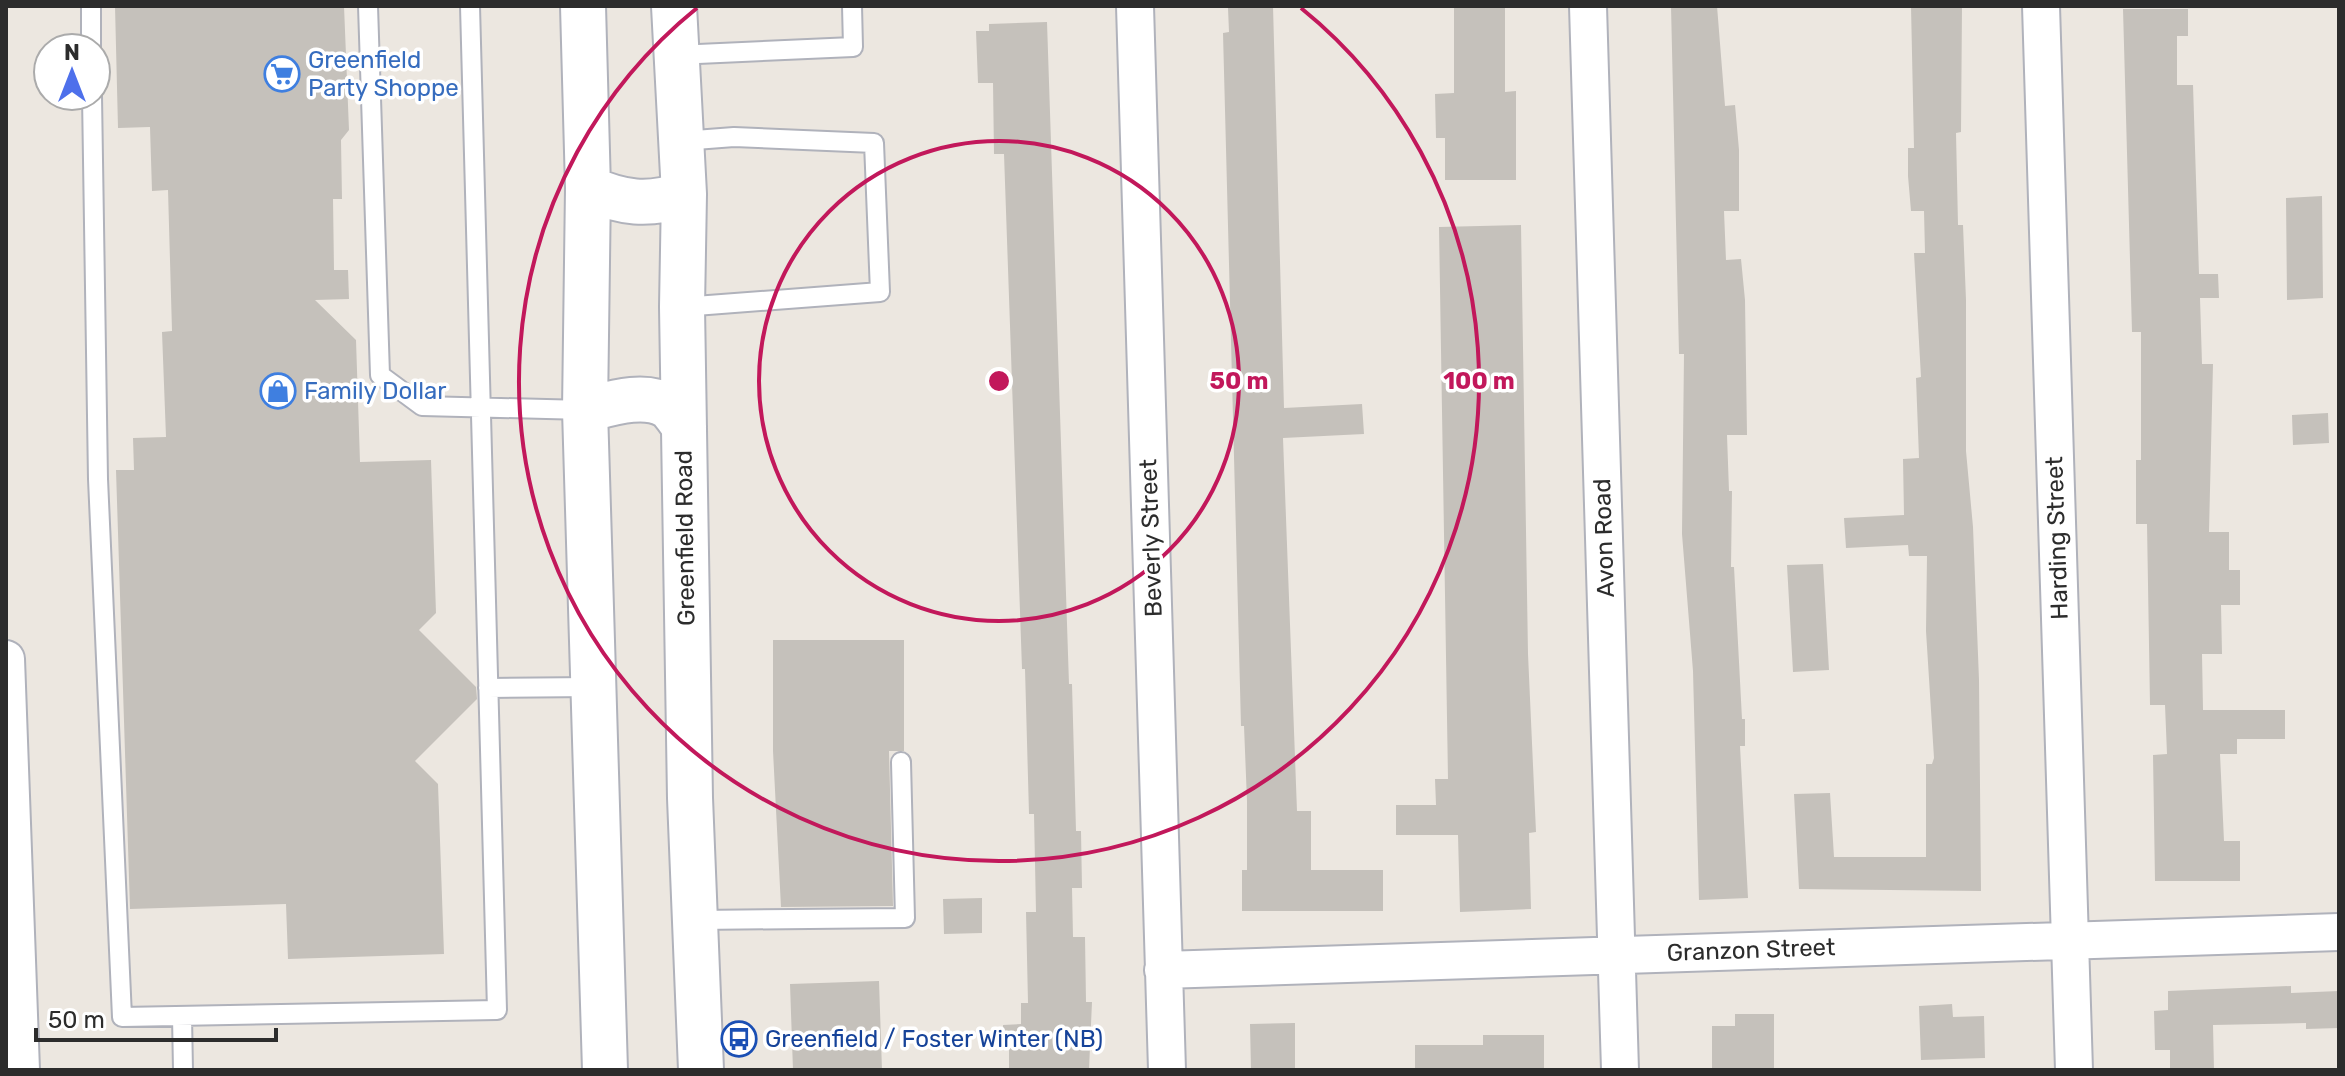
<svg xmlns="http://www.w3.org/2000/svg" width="2345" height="1076" viewBox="0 0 2345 1076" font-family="Rubik,sans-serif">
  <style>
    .building { fill: #c5c1bb }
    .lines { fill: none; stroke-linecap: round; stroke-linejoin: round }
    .lane-casing { stroke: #b0b2bb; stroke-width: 22 }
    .street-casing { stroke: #b0b2bb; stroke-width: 40 }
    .secondary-casing { stroke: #b0b2bb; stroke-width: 48 }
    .lane { stroke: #fff; stroke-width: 18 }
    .street { stroke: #fff; stroke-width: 36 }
    .secondary { stroke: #fff; stroke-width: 44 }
    .ring { fill: none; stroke: #c2185b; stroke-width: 4 }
    .labels { text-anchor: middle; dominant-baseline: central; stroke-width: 7; stroke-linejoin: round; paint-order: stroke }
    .shop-label { font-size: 24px; fill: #366cbe; stroke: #fff; text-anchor: start }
    .street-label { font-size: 24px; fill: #2c2c2c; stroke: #fff }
    .transit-label { font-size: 24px; fill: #164399; stroke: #fff; text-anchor: start }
    .centre { fill: #c2185b; stroke: #fff; stroke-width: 4 }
    .ring-label { font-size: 24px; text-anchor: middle; font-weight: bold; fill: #c2185b; stroke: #fff; stroke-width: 7; stroke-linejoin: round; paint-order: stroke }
  </style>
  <rect width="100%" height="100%" fill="#ece7e0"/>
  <!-- building -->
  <path class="building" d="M 115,6 L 344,6 L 349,130 L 341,140 L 342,199 L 333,199 L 334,270 L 348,270 L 349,299 L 315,300 L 356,340 L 360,462 L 431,460 L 436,613 L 419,630 L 476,687 L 477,699 L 415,761 L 438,784 L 444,954 L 288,959 L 286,904 L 130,909 L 116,470 L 134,470 L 133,438 L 166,437 L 162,332 L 172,331 L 168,190 L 152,191 L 150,127 L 118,128 Z
    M 1273,6 L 1284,408 L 1362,404 L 1364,434 L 1283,438 L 1297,811 L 1311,811 L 1311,870 L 1383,870 L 1383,911 L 1242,911 L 1242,870 L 1247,870 L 1247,801 L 1244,726 L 1241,726 L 1223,33 L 1229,32 L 1228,8 Z
    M 1454,6 L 1505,6 L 1505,92 L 1516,91 L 1516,180 L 1445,180 L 1445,138 L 1436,138 L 1435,94 L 1454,93 Z
    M 1671,6 L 1717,6 L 1725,106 L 1735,105 L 1739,150 L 1739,211 L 1724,211 L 1726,260 L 1741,259 L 1745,300 L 1747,435 L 1727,435 L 1729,491 L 1732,491 L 1731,567 L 1734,567 L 1742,719 L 1745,719 L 1745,746 L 1740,746 L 1748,898 L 1699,900 L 1693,671 L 1682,534 L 1684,354 L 1679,354 Z
    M 1911,6 L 1962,6 L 1961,132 L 1956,133 L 1958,225 L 1963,225 L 1966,300 L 1966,451 L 1973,527 L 1979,680 L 1981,891 L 1799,889 L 1794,794 L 1830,793 L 1834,857 L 1926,857 L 1926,764 L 1932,764 L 1934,758 L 1926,631 L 1927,556 L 1909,556 L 1908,545 L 1846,548 L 1844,518 L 1904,515 L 1903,459 L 1919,458 L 1916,378 L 1921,377 L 1914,253 L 1925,253 L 1924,211 L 1911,211 L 1908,176 L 1908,148 L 1914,148 Z
    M 2123,9 L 2188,9 L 2188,36 L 2177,36 L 2177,85 L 2193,85 L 2199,274 L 2218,274 L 2219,298 L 2200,298 L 2202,364 L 2213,364 L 2209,532 L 2229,532 L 2229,570 L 2240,570 L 2240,605 L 2221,605 L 2222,654 L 2202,654 L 2203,710 L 2285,710 L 2285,739 L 2237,739 L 2237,754 L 2220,754 L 2224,841 L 2240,841 L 2240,881 L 2155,881 L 2153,755 L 2167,754 L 2165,705 L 2150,705 L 2147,524 L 2136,524 L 2136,460 L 2141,460 L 2141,332 L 2132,332 Z
    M 1047,22 L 1069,684 L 1072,684 L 1076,831 L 1081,831 L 1082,888 L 1072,888 L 1073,937 L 1085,937 L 1086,1002 L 1092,1002 L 1089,1070 L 1009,1070 L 1009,1050 L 1003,1050 L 1003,1025 L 1021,1024 L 1021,1003 L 1028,1003 L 1026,912 L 1036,912 L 1034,814 L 1029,814 L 1025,669 L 1022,669 L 1004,154 L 994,154 L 993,83 L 978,83 L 976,31 L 989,31 L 989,24 Z
    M 2322,196 L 2323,298 L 2287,300 L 2286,198 Z
    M 1521,225 L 1528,654 L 1536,832 L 1529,833 L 1531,909 L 1460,912 L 1458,835 L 1396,835 L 1396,805 L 1436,805 L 1435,779 L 1448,779 L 1439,227 Z
    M 2328,413 L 2329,443 L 2293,445 L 2292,415 Z
    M 1823,564 L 1829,670 L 1793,672 L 1787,565 Z
    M 773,640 L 904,640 L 904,751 L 889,751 L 893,906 L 781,907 L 773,751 Z
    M 982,898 L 982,933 L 944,934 L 943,899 Z
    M 879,981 L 882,1070 L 793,1070 L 790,984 Z
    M 2291,986 L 2291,993 L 2339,991 L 2339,1028 L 2306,1029 L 2306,1023 L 2213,1025 L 2214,1070 L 2170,1070 L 2170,1050 L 2155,1050 L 2154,1011 L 2168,1010 L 2168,991 Z
    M 1952,1004 L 1953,1017 L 1984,1016 L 1985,1058 L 1921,1060 L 1919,1006 Z
    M 1735,1014 L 1774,1014 L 1774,1068 L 1712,1068 L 1712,1026 L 1735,1026 Z
    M 1295,1023 L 1295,1070 L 1251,1070 L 1250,1024 Z
    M 1483,1035 L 1544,1035 L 1544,1070 L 1415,1070 L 1415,1045 L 1483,1045 Z"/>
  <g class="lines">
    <defs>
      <path id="lane" d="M 91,6 L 91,48
        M 368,6 L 380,375 L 422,406 L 585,410
        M 676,55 L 853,47 L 852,6
        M 92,96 L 98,479 L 122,1017 L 497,1010 L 470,6
        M 682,307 L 880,292 L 874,143 L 734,137 L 682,141
        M 488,688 L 593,687
        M 697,920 L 905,918 L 901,762
        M 182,1016 L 183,1070"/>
      <path id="street" d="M 1135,6 L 1167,1070
        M 1588,6 L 1620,1070
        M 2041,6 L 2074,1070
        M 6,659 L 21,1070
        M 1163,970 L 2339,932"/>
      <path id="secondary" d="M 583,6 L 588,188 L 585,410 L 605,1070
        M 674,6 L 684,194 L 682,307 L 690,798 L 701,1070
        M 588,188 C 622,203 648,207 684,194
        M 585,410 C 609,404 644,392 667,406 C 673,410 679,420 684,426"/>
    </defs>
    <!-- lane casing -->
    <use href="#lane" class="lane-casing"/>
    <!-- street casing -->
    <use href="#street" class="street-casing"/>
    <!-- secondary casing -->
    <use href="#secondary" class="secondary-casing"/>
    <!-- lane -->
    <use href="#lane" class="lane"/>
    <!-- street -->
    <use href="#street" class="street"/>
    <!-- secondary -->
    <use href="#secondary" class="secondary"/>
  </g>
  <!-- distance rings -->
  <g class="ring">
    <circle cx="999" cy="381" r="240"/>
    <path d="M1301 8A480 480 0 1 1 697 8"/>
  </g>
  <!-- icons -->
  <defs>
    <symbol id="supermarket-ring" viewBox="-11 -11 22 22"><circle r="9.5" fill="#fff" stroke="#3f7fe0" stroke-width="1.5"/><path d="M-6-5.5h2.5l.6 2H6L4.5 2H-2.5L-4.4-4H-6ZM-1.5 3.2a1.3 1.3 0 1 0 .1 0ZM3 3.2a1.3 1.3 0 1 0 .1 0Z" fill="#3f7fe0"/></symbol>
    <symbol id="shop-ring" viewBox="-11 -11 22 22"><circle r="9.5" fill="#fff" stroke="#3f7fe0" stroke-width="1.5"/><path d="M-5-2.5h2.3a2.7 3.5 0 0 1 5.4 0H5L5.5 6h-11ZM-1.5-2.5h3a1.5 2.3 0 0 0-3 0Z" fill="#3f7fe0"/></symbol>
    <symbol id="bus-ring" viewBox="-11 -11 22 22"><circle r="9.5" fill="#fff" stroke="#1a4fb4" stroke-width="1.5"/><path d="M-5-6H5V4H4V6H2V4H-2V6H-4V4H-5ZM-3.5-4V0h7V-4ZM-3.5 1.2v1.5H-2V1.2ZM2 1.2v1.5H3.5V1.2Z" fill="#1a4fb4"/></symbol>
  </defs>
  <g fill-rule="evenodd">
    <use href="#supermarket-ring" x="262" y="54" width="40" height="40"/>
    <use href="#shop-ring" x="258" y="371" width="40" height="40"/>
    <use href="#bus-ring" x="719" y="1019" width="40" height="40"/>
  </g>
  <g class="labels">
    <!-- shop labels -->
    <g class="shop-label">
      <text x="308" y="60">Greenfield<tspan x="308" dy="28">Party Shoppe</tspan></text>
      <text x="304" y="391">Family Dollar</text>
    </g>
    <!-- street labels -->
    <g class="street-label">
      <text transform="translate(685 538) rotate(-91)">Greenfield Road</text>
      <text transform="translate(1151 538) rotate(-92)">Beverly Street</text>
      <text transform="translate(1604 538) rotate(-92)">Avon Road</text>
      <text transform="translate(2057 538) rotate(-92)">Harding Street</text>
      <text transform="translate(1751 950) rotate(-2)">Granzon Street</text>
    </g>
    <!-- transit labels -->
    <g class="transit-label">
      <text x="765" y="1039">Greenfield / Foster Winter (NB)</text>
    </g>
  </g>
  <circle cx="999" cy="381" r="12" class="centre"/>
  <g class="ring-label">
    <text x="1239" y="389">50 m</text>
    <text x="1479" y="389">100 m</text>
  </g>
  <!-- border -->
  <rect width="2345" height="1076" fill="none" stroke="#2c2c2c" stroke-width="16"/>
  <!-- north arrow -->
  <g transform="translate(72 72)"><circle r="38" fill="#ffffff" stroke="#ababab" stroke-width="2"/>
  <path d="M0-6L14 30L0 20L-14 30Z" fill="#4e70eb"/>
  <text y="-12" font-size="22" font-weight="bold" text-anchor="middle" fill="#2c2c2c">N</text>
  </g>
  <!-- scale -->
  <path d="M36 1028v12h240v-12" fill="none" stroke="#2c2c2c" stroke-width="4"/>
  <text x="48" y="1028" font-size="24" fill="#2c2c2c" stroke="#ffffff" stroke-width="6" paint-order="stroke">50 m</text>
</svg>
